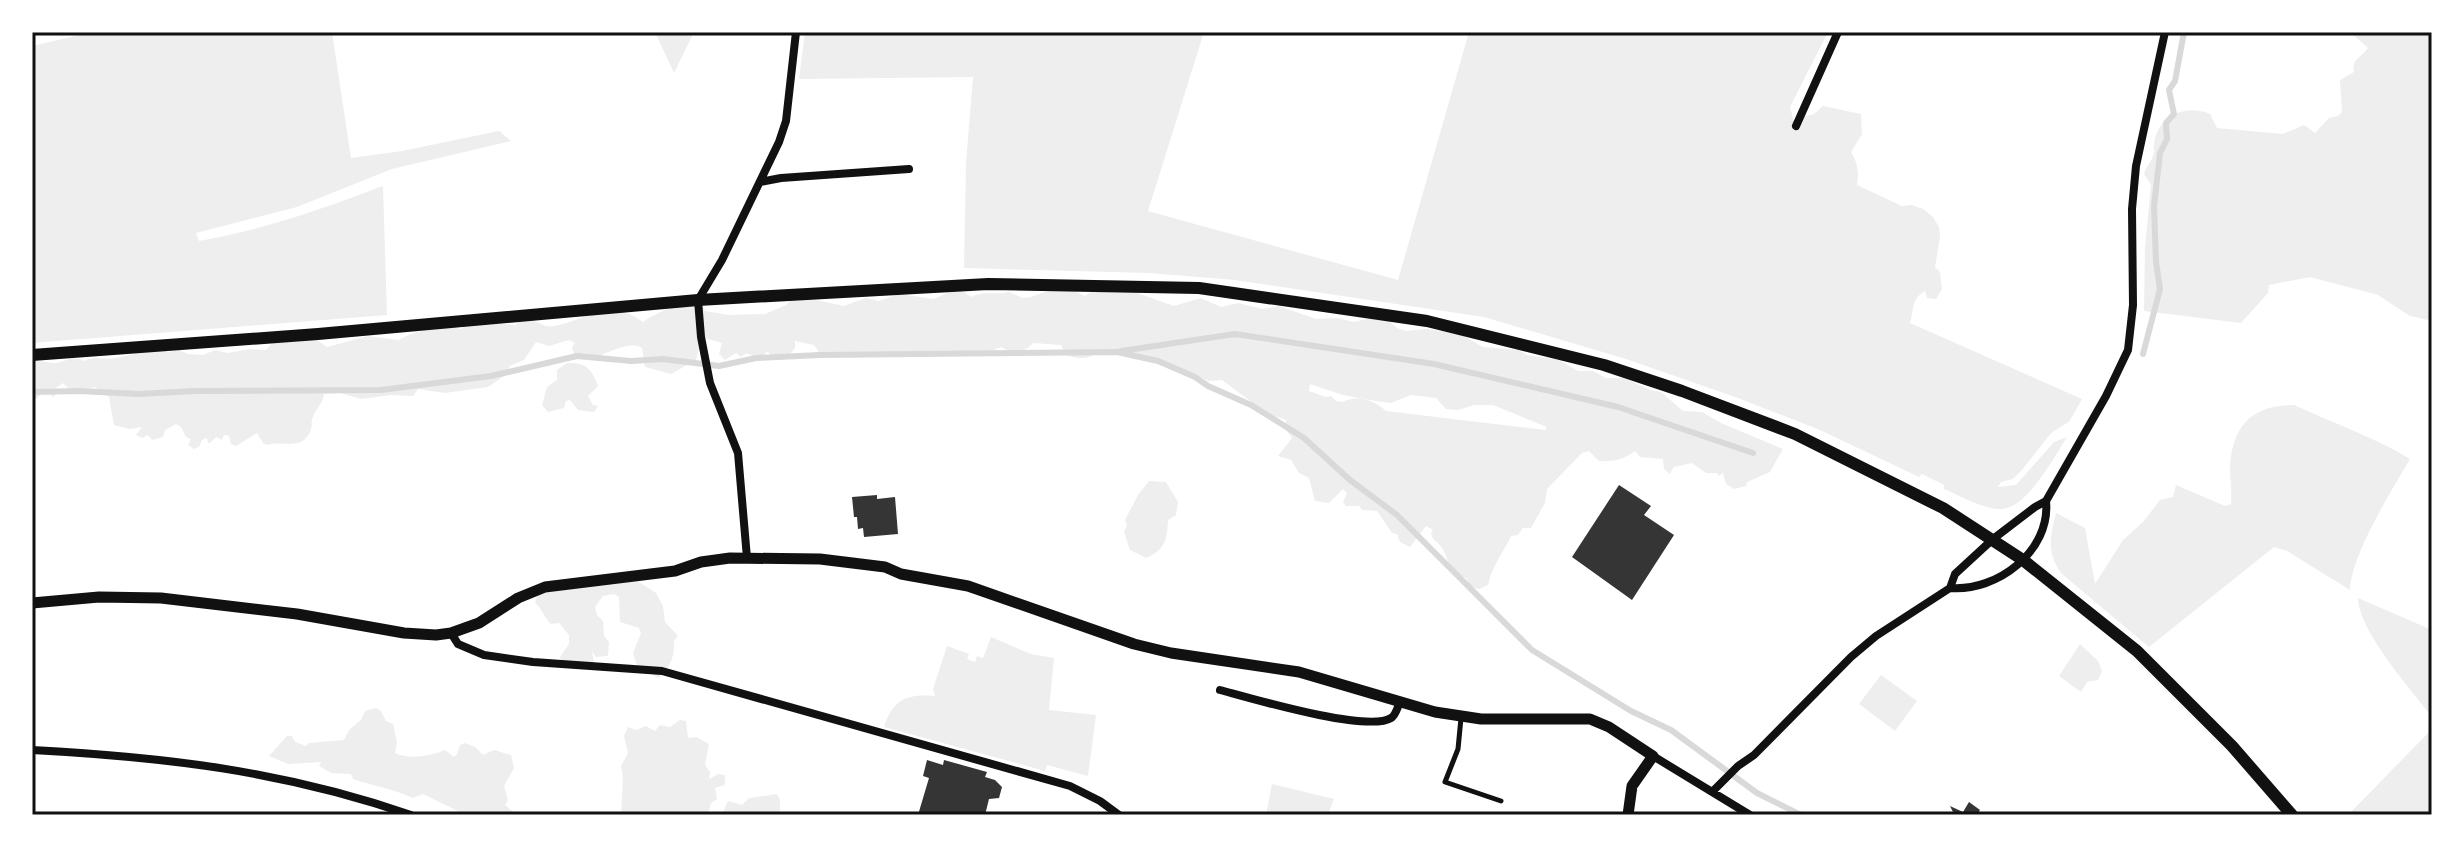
<svg xmlns="http://www.w3.org/2000/svg" width="2464" height="847" viewBox="0 0 2464 847" font-family="Manrope,sans-serif">
  <style>
    .green { fill: #eee; fill-rule: evenodd }
    .lines { fill: none; stroke-linecap: round; stroke-linejoin: round }
    .stream { stroke: #d9d9d9; stroke-width: 6 }
    .building { fill: #353535 }
    .service { stroke: #111; stroke-width: 5 }
    .minor { stroke: #111; stroke-width: 8 }
    .tertiary { stroke: #111; stroke-width: 11 }
    .secondary { stroke: #111; stroke-width: 12 }
    .neatline { fill: none; stroke: #111; stroke-width: 3 }
  </style>
  <rect width="100%" height="100%" fill="#fff"/>
  <!-- green -->
  <path class="green" d="M 93,32 L 332,32 L 351,158 L 402,151 L 499,131 L 511,141 L 392,169 L 297,207 L 196,233 L 199,241 C 263,230 322,209 383,186 L 387,315 L 32,343 L 32,46 Z
    M 655,32 L 694,32 L 674,73 Z
    M 805,32 L 1204,32 L 1148,211 L 1398,280 L 1469,32 L 1828,32 L 1790,107 L 1796,129 L 1803,117 L 1814,114 L 1823,106 L 1861,114 L 1862,134 L 1851,152 C 1858,163 1859,173 1857,185 L 1902,206 L 1912,205 L 1923,209 L 1933,217 L 1939,227 L 1940,237 L 1935,267 L 1940,272 L 1942,289 L 1936,299 L 1927,298 L 1925,291 C 1910,300 1915,309 1910,323 L 2082,399 L 2069,422 L 2052,432 L 2021,471 L 2013,479 L 2001,482 L 1998,487 L 2016,485 L 2054,442 L 2067,437 C 2055,456 2027,508 2002,509 C 1984,510 1961,496 1944,489 L 1944,485 L 1922,474 L 1919,477 L 1820,430 L 1738,398 L 1626,359 L 1484,317 L 1235,280 L 1149,273 L 964,268 L 966,163 L 973,77 L 799,79 Z
    M 2350,32 L 2432,32 L 2432,321 L 2410,316 L 2378,295 L 2310,277 L 2269,285 L 2268,293 L 2241,323 L 2144,311 L 2145,247 L 2151,185 L 2144,174 C 2146,167 2151,162 2153,156 C 2156,148 2153,151 2154,143 C 2159,115 2186,104 2210,114 L 2217,128 L 2283,134 L 2304,125 L 2315,133 L 2329,118 L 2338,116 L 2342,112 L 2340,80 L 2354,72 C 2351,59 2361,58 2368,48 Z
    M 1054,289 L 1070,289 L 1085,296 L 1092,291 L 1126,289 L 1174,306 L 1201,298 L 1221,307 L 1238,303 L 1263,309 L 1279,306 L 1316,319 L 1337,318 L 1354,322 L 1371,318 L 1387,319 L 1397,328 L 1406,331 L 1427,329 L 1460,334 L 1483,347 L 1518,350 L 1527,355 L 1559,360 L 1578,371 L 1593,371 L 1606,378 L 1624,378 L 1650,390 L 1661,392 L 1683,411 L 1702,412 L 1721,423 L 1783,449 L 1770,472 L 1747,482 L 1746,486 L 1734,489 L 1726,484 L 1723,473 L 1719,476 L 1717,473 L 1706,473 L 1692,463 L 1674,467 L 1670,474 L 1664,469 L 1663,459 L 1640,457 L 1635,451 C 1623,460 1613,462 1599,461 L 1589,451 L 1582,453 L 1547,489 L 1545,503 L 1531,528 L 1523,528 L 1518,535 L 1511,536 C 1503,553 1492,566 1488,585 L 1479,589 L 1470,586 L 1466,578 C 1443,568 1452,564 1442,548 C 1437,540 1433,542 1431,533 L 1433,530 L 1426,526 L 1410,547 L 1400,542 L 1397,534 L 1392,533 L 1377,511 L 1362,510 L 1359,506 L 1346,506 L 1343,502 L 1347,493 L 1343,489 L 1329,503 L 1315,501 L 1309,478 L 1299,473 L 1291,460 L 1278,456 L 1292,438 L 1287,431 L 1286,420 L 1266,413 L 1222,380 L 1209,381 L 1168,363 L 1134,359 L 1114,349 L 1103,349 C 1092,359 1080,360 1066,355 L 1061,345 L 1033,343 L 1028,348 L 1015,354 L 1001,347 L 984,354 L 949,351 L 932,357 L 875,357 L 865,353 L 860,355 L 856,352 L 851,356 L 845,352 L 837,357 L 823,358 L 814,345 L 795,341 L 795,348 L 786,359 L 775,360 L 768,352 L 765,353 L 763,360 L 746,353 L 741,357 L 736,353 L 725,360 L 719,354 L 722,343 L 705,338 L 700,345 L 696,360 L 671,374 L 645,367 L 642,348 C 624,334 576,380 572,347 L 575,343 L 569,340 L 549,346 L 536,342 L 524,360 L 510,366 L 504,376 L 488,387 L 445,393 L 418,389 L 413,396 L 391,395 L 361,399 L 340,393 L 324,394 C 323,404 316,408 313,417 C 310,424 313,422 311,429 C 304,452 282,440 267,445 L 263,443 L 257,433 L 236,446 L 231,444 L 229,436 L 224,435 L 222,440 L 216,437 L 210,443 L 208,443 L 207,438 L 202,440 L 199,447 L 194,449 L 188,445 L 191,439 L 186,437 L 181,427 L 176,424 L 165,430 L 163,437 L 152,440 L 148,435 L 142,438 L 136,435 L 142,427 L 130,429 L 114,425 L 109,397 L 95,387 L 73,393 L 63,383 L 54,389 L 56,394 L 53,397 L 44,389 L 38,398 L 32,400 L 32,360 C 39,361 45,362 52,363 C 63,364 71,354 83,361 C 95,356 104,360 116,358 C 130,356 154,345 168,352 L 179,350 L 188,354 L 203,355 L 215,350 L 227,353 L 250,349 L 266,350 L 274,341 L 315,339 L 327,347 L 368,336 L 399,340 C 406,334 440,325 449,326 C 453,326 457,329 461,329 L 465,326 L 496,323 L 516,325 L 519,320 C 537,317 542,329 554,326 C 586,320 611,298 643,322 C 667,307 675,305 703,307 L 705,311 L 729,315 L 765,314 L 786,305 L 792,299 L 802,297 L 844,306 L 866,298 L 879,301 L 899,294 L 934,299 L 953,290 L 964,292 L 971,297 C 987,290 993,296 1009,292 L 1023,298 L 1031,297 ZM 1310,384 L 1343,395 L 1376,401 L 1391,403 L 1411,395 L 1436,398 L 1446,409 L 1458,410 L 1474,405 L 1493,405 L 1547,427 L 1545,430 L 1386,411 C 1373,400 1358,394 1343,402 L 1336,401 L 1331,396 L 1326,397 L 1309,391 Z
    M 567,363 C 586,362 592,369 598,386 L 588,396 L 593,405 L 598,406 L 594,412 L 578,410 L 570,400 L 566,401 L 564,408 L 548,412 L 542,405 L 547,387 L 557,380 L 557,370 Z
    M 2294,405 C 2333,423 2374,437 2410,459 C 2392,490 2351,555 2350,590 L 2287,551 L 2274,547 L 2149,647 L 2062,574 C 2046,554 2050,535 2056,513 L 2085,528 L 2095,584 L 2123,540 L 2143,522 L 2160,500 L 2173,497 L 2176,485 L 2225,506 L 2231,504 C 2232,491 2230,478 2230,466 C 2233,424 2253,405 2294,405 Z
    M 1149,481 L 1166,482 L 1178,502 L 1176,515 L 1168,520 C 1167,538 1166,550 1146,558 L 1130,550 L 1124,532 L 1127,525 L 1125,520 L 1138,495 Z
    M 633,578 L 656,593 L 663,606 L 665,622 L 678,636 L 674,641 C 675,657 670,668 658,678 L 637,665 L 633,653 L 641,633 L 639,628 L 620,622 L 619,597 L 614,594 L 603,596 L 595,607 L 597,615 L 603,621 L 604,636 L 609,642 L 608,656 L 596,657 L 592,651 L 594,663 L 562,662 L 560,657 L 569,644 L 569,635 L 559,623 L 551,624 C 543,617 543,609 535,603 L 538,594 L 548,583 L 607,582 L 613,584 Z
    M 2358,598 L 2432,630 L 2432,717 C 2411,689 2359,632 2358,598 Z
    M 991,637 L 1031,654 L 1054,658 L 1049,710 L 1096,715 L 1088,776 L 1047,765 L 1045,771 L 884,727 C 893,699 907,694 935,696 L 933,689 L 947,646 L 969,654 L 967,659 L 975,662 L 977,656 L 983,658 Z
    M 2080,644 L 2098,661 L 2102,671 L 2098,680 L 2087,682 L 2081,692 L 2059,676 Z
    M 1881,675 L 1917,701 L 1895,731 L 1859,704 Z
    M 376,708 L 381,711 L 386,721 L 393,724 L 397,743 L 395,753 C 409,760 431,756 445,750 L 454,757 L 457,754 L 460,745 L 465,743 L 475,747 L 483,755 L 494,750 L 511,755 L 514,768 L 504,786 L 508,800 L 505,805 L 517,815 L 464,814 L 423,794 L 413,798 C 394,789 374,786 353,779 L 351,774 L 331,773 L 319,766 L 321,762 L 288,764 L 269,756 L 287,736 L 292,736 L 295,742 L 306,746 L 309,743 L 344,740 L 349,730 L 361,720 L 365,711 Z
    M 680,720 L 686,721 L 688,738 L 696,737 L 709,744 L 705,765 L 710,772 L 709,779 L 718,774 L 725,775 L 725,785 L 715,788 L 717,799 L 711,803 L 708,815 L 621,815 L 623,776 L 621,766 L 628,753 L 624,736 L 628,727 L 636,730 L 646,726 L 655,731 L 660,725 L 670,727 Z
    M 2432,729 L 2432,815 L 2348,815 Z
    M 1272,784 L 1334,799 L 1328,815 L 1266,815 Z
    M 777,794 L 780,800 L 780,815 L 722,815 L 728,801 L 742,805 L 749,798 Z"/>
  <g class="lines">
    <!-- stream -->
    <path class="stream" d="M 1121,351 L 1235,334 L 1434,364 L 1618,407 L 1753,453
      M 2143,354 L 2160,289 L 2156,262 L 2154,206 L 2160,153 L 2167,139 L 2166,123 L 2174,114 L 2169,90 L 2175,81 L 2184,32
      M 32,392 L 79,391 L 139,394 L 195,391 L 381,390 L 491,376 L 577,356 L 631,361 L 663,359 L 719,366 L 756,358 L 820,355 L 1117,352 L 1158,361 L 1195,377 L 1208,386 L 1251,405 L 1304,438 L 1350,480 L 1397,515 L 1532,650 L 1631,711 L 1671,730 L 1757,793 L 1801,815"/>
  </g>
  <!-- building -->
  <path class="building" d="M 1619,485 L 1651,506 L 1644,515 L 1674,535 L 1632,600 L 1572,557 Z
    M 877,495 L 877,499 L 895,497 L 898,534 L 864,537 L 863,528 L 858,529 L 857,517 L 854,517 L 852,497 Z
    M 927,760 L 943,765 L 944,760 L 987,772 L 985,777 L 995,780 L 1002,787 L 999,798 L 989,799 L 985,815 L 918,815 L 929,778 L 923,776 Z
    M 1969,802 L 1980,810 L 1977,815 L 1951,815 L 1953,812 L 1950,806 L 1963,812 Z"/>
  <g class="lines">
    <!-- service -->
    <path class="service" d="M 1461,718 L 1458,749 L 1445,782 L 1501,801"/>
    <!-- minor -->
    <path class="minor" d="M 1796,126 L 1838,32
      M 760,182 L 781,178 L 909,169
      M 747,558 L 738,453 L 710,383 L 701,337 L 698,300 L 722,260 L 779,142 L 786,121 L 796,32
      M 1950,588 C 1997,592 2051,551 2046,501 L 2106,396 L 2128,350 L 2133,305 L 2132,209 L 2136,166 L 2165,32
      M 451,633 L 458,644 L 484,655 L 533,662 L 662,671 L 1070,786 L 1100,801 L 1119,815
      M 1220,690 C 1250,698 1367,733 1391,718 C 1396,715 1397,708 1400,702
      M 32,750 C 165,757 284,771 411,815
      M 1653,756 L 1750,815
      M 1712,792 L 1738,766 L 1754,755 L 1851,657 L 1876,636 L 1950,588 L 1955,574 L 1993,539 L 2035,507 L 2046,501"/>
    <!-- tertiary -->
    <path class="tertiary" d="M 32,603 L 99,597 L 161,598 L 297,614 L 404,633 L 436,635 L 451,633 L 479,623 L 518,598 L 545,587 L 675,571 L 701,562 L 730,558 L 820,559 L 885,567 L 901,574 L 968,586 L 1134,644 L 1171,653 L 1299,672 L 1435,712 L 1481,719 L 1590,719 L 1609,727 L 1653,756 L 1632,786 L 1628,815"/>
    <!-- secondary -->
    <path class="secondary" d="M 32,355 L 318,334 L 698,300 L 988,284 L 1199,288 L 1427,321 L 1604,365 L 1682,391 L 1795,434 L 1943,508 L 2023,560 L 2137,651 L 2232,746 L 2292,815"/>
  </g>
  <!-- border -->
  <rect width="2464" height="847" fill="none" stroke="#ffffff" stroke-width="68"/>
  <rect x="34" y="34" width="2396" height="779" class="neatline"/>
</svg>
